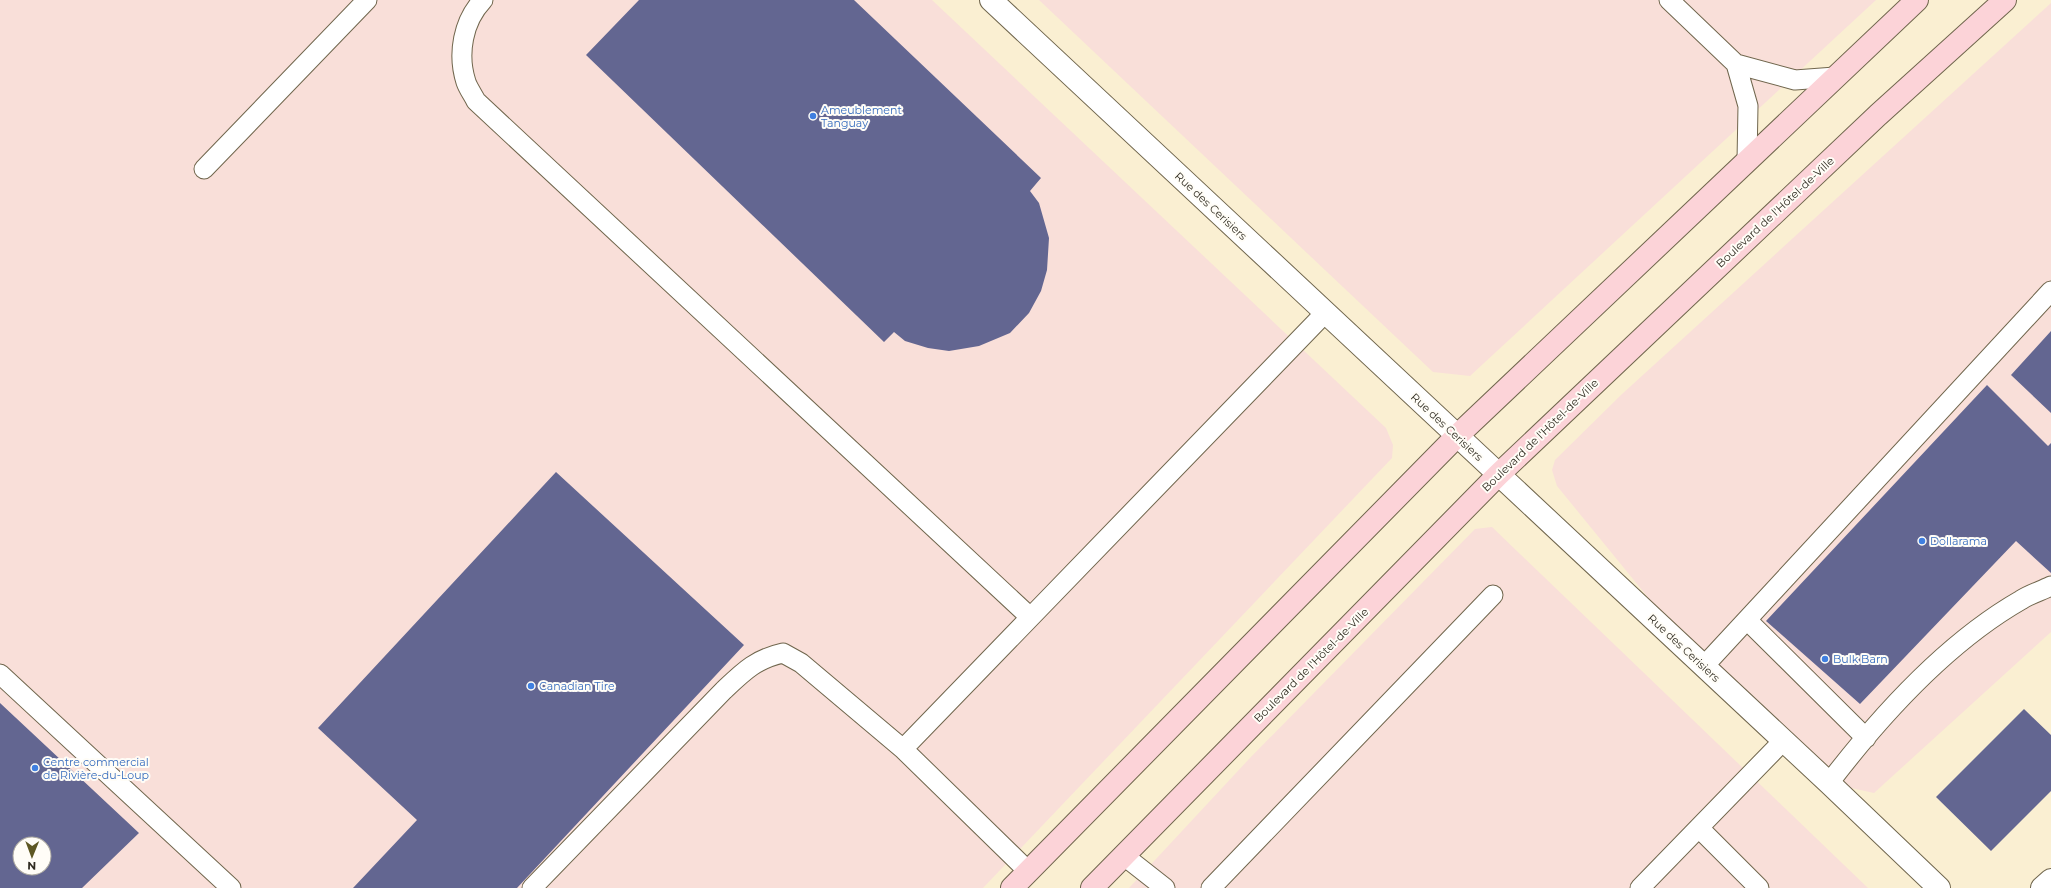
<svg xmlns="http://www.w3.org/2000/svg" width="2051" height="888" viewBox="0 0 2051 888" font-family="Montserrat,sans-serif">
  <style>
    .commercial { fill: #f9dfd9; fill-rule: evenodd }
    .building { fill: #636691; fill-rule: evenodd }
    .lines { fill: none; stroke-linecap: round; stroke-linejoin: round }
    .service-casing { stroke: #70664d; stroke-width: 21 }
    .minor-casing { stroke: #70664d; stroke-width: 24 }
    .tertiary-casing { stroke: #70664d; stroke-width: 24 }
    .secondary-casing { stroke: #70664d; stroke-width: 24 }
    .service { stroke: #fff; stroke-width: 19 }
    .minor { stroke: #fff; stroke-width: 22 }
    .tertiary { stroke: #fff; stroke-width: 22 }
    .secondary { stroke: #fcd3d8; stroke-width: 22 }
    .shop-dot { fill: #3f7fe0; stroke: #fffdf7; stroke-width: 1.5 }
    .labels { text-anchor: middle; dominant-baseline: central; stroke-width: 4; stroke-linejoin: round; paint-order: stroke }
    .shop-label { font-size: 11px; fill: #366cbe; stroke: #fffdf7; text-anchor: start }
    .street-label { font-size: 11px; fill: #2f2b20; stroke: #fffdf7 }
  </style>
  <rect width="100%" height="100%" fill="#faefd2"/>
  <!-- commercial -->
  <path class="commercial" d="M 0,0 L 932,0 L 1386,428 L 1393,445 L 1392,458 L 983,888 L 0,888 ZM 20,844 L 44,844 L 44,868 L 20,868 Z
    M 1039,0 L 1876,0 L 1470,376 L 1433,372 Z
    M 2051,3 L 2051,632 L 1874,793 L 1829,783 L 1704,666 L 1557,486 L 1552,470 L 1555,460 L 1621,395 Z
    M 1492,527 L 1868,888 L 1129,888 L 1249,759 L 1475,529 Z"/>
  <!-- building -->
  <path class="building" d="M 639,0 L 854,0 L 1041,178 L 1030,191 L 1039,203 L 1049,238 L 1047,270 L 1041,291 L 1029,313 L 1010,333 L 979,346 L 949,351 L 928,348 L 905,341 L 894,332 L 884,342 L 586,55 Z
    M 2051,331 L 2051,413 L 2011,375 Z
    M 1987,385 L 2048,446 L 2051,443 L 2051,573 L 2016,541 L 1860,704 L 1766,621 Z
    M 556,472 L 744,645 L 517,888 L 353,888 L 417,820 L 318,728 Z
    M 0,703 L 139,833 L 82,888 L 0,888 ZM 20,844 L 44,844 L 44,868 L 20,868 Z
    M 2024,709 L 2051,735 L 2051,791 L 1991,851 L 1936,797 Z"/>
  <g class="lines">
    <defs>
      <path id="service" d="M 483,0 C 463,21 457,54 466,82 C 468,88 473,95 476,101 L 1030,617
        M 1669,0 L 1736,64 L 1795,80 L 1835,77
        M 1736,64 L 1748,106 L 1747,161
        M 204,169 L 367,0
        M 1747,620 L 1866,738
        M 1704,666 L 2051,291
        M 0,674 L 231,888
        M 903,749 L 1028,871
        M 1829,783 C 1881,715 1946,643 2021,600 C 2030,594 2041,591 2051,586
        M 1699,828 L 1759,888
        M 1123,855 L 1165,888
        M 532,888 L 724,690 C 744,671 756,659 783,653 L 801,663 L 903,749 L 1326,312
        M 1211,888 L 1493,595
        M 1640,888 L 1783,741"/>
      <path id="minor" d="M 2042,888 L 2051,880"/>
      <path id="tertiary" d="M 991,0 L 1829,783 L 1939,888"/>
      <path id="secondary" d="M 1012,888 L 1457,436 L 1917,0
        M 1092,888 L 1498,475 L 1878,115 L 2005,0"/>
    </defs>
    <!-- service casing -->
    <use href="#service" class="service-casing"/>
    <!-- minor casing -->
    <use href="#minor" class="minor-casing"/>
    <!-- tertiary casing -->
    <use href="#tertiary" class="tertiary-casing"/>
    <!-- secondary casing -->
    <use href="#secondary" class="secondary-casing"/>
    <!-- service -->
    <use href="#service" class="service"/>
    <!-- minor -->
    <use href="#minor" class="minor"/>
    <!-- tertiary -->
    <use href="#tertiary" class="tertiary"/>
    <!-- secondary -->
    <use href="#secondary" class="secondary"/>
  </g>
  <!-- markers -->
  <g class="shop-dot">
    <circle cx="813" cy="116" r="4"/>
    <circle cx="1922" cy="541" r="4"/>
    <circle cx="1825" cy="659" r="4"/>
    <circle cx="531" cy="686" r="4"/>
    <circle cx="35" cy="768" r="4"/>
  </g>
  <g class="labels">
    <!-- shop labels -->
    <g class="shop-label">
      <text x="821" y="110">Ameublement<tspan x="821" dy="13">Tanguay</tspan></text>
      <text x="1930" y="541">Dollarama</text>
      <text x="1833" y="659">Bulk Barn</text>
      <text x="539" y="686">Canadian Tire</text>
      <text x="43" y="762">Centre commercial<tspan x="43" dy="13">de Rivière-du-Loup</tspan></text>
    </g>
    <!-- street labels -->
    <g class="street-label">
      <text transform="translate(1211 206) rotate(43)">Rue des Cerisiers</text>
      <text transform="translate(1775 212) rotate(-43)">Boulevard de l'Hôtel-de-Ville</text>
      <text transform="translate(1447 427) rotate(43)">Rue des Cerisiers</text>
      <text transform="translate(1540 435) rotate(-44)">Boulevard de l'Hôtel-de-Ville</text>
      <text transform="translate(1684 648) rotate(43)">Rue des Cerisiers</text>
      <text transform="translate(1311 665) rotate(-45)">Boulevard de l'Hôtel-de-Ville</text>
    </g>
  </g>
  <!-- north arrow -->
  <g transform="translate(32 856) rotate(181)"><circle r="19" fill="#fffdf7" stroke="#aca9a1"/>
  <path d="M0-3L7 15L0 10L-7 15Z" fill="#5d5723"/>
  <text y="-6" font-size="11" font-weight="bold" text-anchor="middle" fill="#2f2b20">N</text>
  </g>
</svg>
